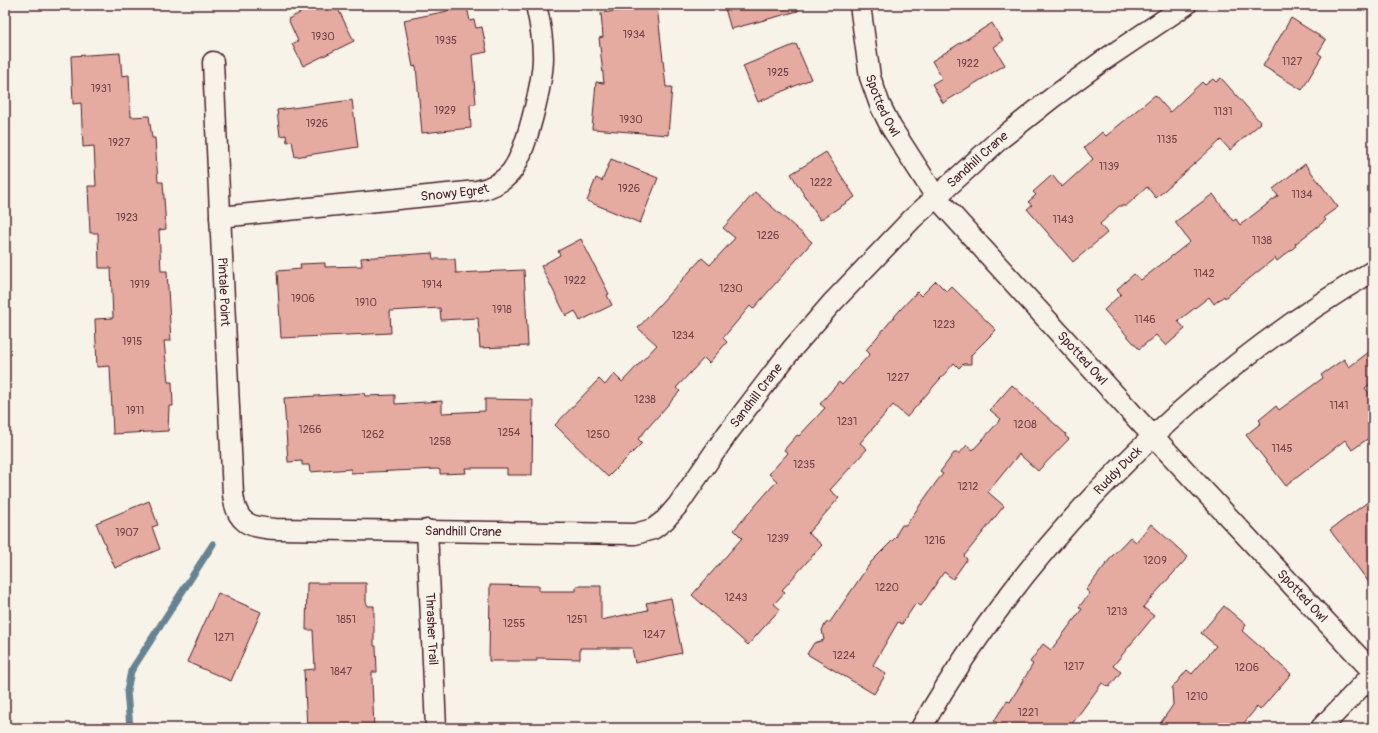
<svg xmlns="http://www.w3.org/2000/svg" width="1378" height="733" viewBox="0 0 1378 733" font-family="Pangolin,sans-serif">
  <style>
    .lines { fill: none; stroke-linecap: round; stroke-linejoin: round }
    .stream { stroke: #668393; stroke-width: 7 }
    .building { fill: #e5aba0; stroke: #4a1f2b }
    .street-casing { stroke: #4a1f2b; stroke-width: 23 }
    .street { stroke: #f7f3e8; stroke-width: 20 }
    .labels { text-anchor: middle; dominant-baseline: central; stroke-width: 3.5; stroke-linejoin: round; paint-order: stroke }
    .number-label { font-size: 11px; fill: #714248 }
    .street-label { font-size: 13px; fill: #4a1f2b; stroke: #f7f3e8 }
  </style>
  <rect width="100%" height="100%" fill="#f7f3e8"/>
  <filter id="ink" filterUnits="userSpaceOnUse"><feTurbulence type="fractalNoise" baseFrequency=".025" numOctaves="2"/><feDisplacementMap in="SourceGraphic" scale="8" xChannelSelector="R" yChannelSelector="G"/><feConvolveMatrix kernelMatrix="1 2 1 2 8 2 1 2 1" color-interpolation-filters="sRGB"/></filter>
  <g filter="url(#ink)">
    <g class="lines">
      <!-- stream -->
      <path class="stream" d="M 130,728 L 127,691 L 131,671 L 213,544"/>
    </g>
    <!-- building -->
    <path class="building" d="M 316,5 L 336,5 L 354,41 L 303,66 L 292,44 L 298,41 L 288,19 Z
      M 724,5 L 797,5 L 798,11 L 731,29 Z
      M 657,6 L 666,87 L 672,87 L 668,135 L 592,129 L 596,82 L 604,83 L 599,38 L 603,37 L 601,13 Z
      M 467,7 L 470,21 L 474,20 L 476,28 L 482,27 L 487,52 L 472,55 L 476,104 L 470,104 L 471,128 L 422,133 L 416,66 L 413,67 L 404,20 Z
      M 1291,18 L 1326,40 L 1318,53 L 1322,56 L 1302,90 L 1263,66 Z
      M 992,23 L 1003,41 L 994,47 L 1005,65 L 943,103 L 932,84 L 942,78 L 932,61 Z
      M 796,44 L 811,79 L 758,102 L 743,66 Z
      M 120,53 L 122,76 L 129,75 L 131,117 L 149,116 L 152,138 L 155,138 L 158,182 L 163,182 L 166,229 L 159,230 L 161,271 L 167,271 L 171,341 L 164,341 L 168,382 L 172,382 L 173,406 L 169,406 L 168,431 L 113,434 L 110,366 L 97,367 L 95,319 L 113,318 L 111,268 L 99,268 L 98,233 L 90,233 L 88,186 L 96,186 L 94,146 L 83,147 L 81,103 L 73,104 L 71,56 Z
      M 1221,78 L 1261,123 L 1230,150 L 1221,140 L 1156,198 L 1147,187 L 1126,206 L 1119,206 L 1100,224 L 1107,233 L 1073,262 L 1027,209 L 1032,205 L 1028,202 L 1036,195 L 1033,192 L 1052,175 L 1062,187 L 1093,159 L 1084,148 L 1102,132 L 1106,136 L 1155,95 L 1170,112 L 1202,82 L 1205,85 L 1213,79 L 1216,82 Z
      M 352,100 L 358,147 L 295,157 L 292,141 L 287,142 L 286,135 L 280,136 L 277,110 Z
      M 826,152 L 855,197 L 820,220 L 791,174 Z
      M 611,159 L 658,178 L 640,223 L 587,201 L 596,178 L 602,181 Z
      M 1305,164 L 1338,207 L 1324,217 L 1326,220 L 1295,244 L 1296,246 L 1277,261 L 1275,258 L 1225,298 L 1224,296 L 1214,304 L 1209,297 L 1178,321 L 1185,329 L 1166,346 L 1156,335 L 1139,349 L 1104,310 L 1121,294 L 1117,289 L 1134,274 L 1141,280 L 1190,242 L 1175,222 L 1213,194 L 1233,221 L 1236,219 L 1240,225 L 1278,196 L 1273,189 Z
      M 755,192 L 812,242 L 753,309 L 750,306 L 723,338 L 727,342 L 709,363 L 704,358 L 676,388 L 680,391 L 638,439 L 642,443 L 608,477 L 555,425 L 599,379 L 605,385 L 614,374 L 622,382 L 657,345 L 638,328 L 702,258 L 710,265 L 735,238 L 723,228 Z
      M 581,239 L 609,294 L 607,295 L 612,305 L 580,321 L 575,311 L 566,316 L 541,266 L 560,255 L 558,251 Z
      M 432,253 L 433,259 L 455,259 L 456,273 L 524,270 L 528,346 L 480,348 L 478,318 L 441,320 L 440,308 L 390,311 L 391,333 L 281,338 L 277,271 L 301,269 L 300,264 L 325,263 L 325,267 L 362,266 L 361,258 Z
      M 936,281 L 946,291 L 951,286 L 996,330 L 971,355 L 971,364 L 963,364 L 959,368 L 954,363 L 907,417 L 893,405 L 860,443 L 867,449 L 830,490 L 839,498 L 808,533 L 822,545 L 782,590 L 785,592 L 774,604 L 780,609 L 748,645 L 692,595 L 742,538 L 734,530 L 777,481 L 769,474 L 788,453 L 784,450 L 797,435 L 799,436 L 825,408 L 820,404 L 839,382 L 842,385 L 870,354 L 866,350 L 900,310 L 917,292 L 921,296 Z
      M 1373,349 L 1373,382 L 1365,388 L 1373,399 L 1373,435 L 1352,450 L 1345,440 L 1286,486 L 1246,435 L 1261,423 L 1259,420 L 1276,406 L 1279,410 L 1323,378 L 1321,375 L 1344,359 L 1349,367 Z
      M 1012,385 L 1066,434 L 1065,436 L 1069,439 L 1038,471 L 1019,454 L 988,492 L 1004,506 L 964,556 L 967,559 L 953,579 L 944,572 L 921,606 L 916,603 L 902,624 L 898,622 L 873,665 L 886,674 L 874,694 L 807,654 L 814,643 L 824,640 L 822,630 L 826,623 L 830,622 L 871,562 L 897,536 L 897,533 L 902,525 L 906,525 L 937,481 L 943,474 L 940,472 L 954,453 L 960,453 L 967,445 L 973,450 L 1001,419 L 990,410 Z
      M 364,393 L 365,396 L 395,395 L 395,404 L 442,401 L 442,413 L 485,411 L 485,399 L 533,400 L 532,475 L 507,475 L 507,468 L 465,468 L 466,473 L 440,474 L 440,470 L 437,469 L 351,473 L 351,469 L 310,472 L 309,465 L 302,465 L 302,461 L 288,462 L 284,398 Z
      M 1373,498 L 1373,588 L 1330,530 Z
      M 149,501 L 158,525 L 152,527 L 160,549 L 115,568 L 96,523 Z
      M 1151,524 L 1188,557 L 1143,607 L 1154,616 L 1113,666 L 1121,672 L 1109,687 L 1102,683 L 1069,728 L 1005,728 L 994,721 L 1007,701 L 1010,702 L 1033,664 L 1030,662 L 1043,644 L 1051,650 L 1082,609 L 1079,607 L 1090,593 L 1086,590 L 1113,555 L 1130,537 L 1136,542 Z
      M 307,583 L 366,583 L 366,602 L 368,606 L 374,606 L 374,646 L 376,646 L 377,672 L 372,672 L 372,681 L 374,728 L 307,728 L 304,670 L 315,669 L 313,630 L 306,630 Z
      M 490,585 L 539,586 L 539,591 L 576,591 L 576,586 L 601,586 L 601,620 L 648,610 L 646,603 L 671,598 L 682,653 L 635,663 L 632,648 L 580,648 L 580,659 L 537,658 L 537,661 L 489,661 Z
      M 218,593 L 261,612 L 231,681 L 187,662 Z
      M 1224,606 L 1246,625 L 1242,631 L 1291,674 L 1260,710 L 1257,707 L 1240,728 L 1157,728 L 1173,705 L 1172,688 L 1187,670 L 1192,674 L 1216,646 L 1201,633 Z"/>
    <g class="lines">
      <defs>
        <g id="street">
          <path id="s1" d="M 860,5 L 870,77 L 880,105 L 891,127 L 936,197 L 1138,420 L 1373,672"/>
          <path id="s2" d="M 213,62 L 233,494 C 236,523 249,528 276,529 L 635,534 L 653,529 L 665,520 L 678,505 L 727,434 L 792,349 L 831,304 L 912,219 L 999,140 L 1052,98 L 1101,62 L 1186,5"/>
          <path id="s3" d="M 220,217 L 477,191 C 491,188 502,183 511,172 C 526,154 543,81 543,57 C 543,39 540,22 536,5"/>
          <path id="s4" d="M 427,530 L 436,728"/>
          <path id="s5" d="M 921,728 C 1026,544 1190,378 1373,271"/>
          <path d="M 1321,728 L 1373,674"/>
        </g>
      </defs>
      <!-- street casing -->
      <use href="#street" class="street-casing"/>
      <!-- street -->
      <use href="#street" class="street"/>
    </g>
  </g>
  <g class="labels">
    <!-- number labels -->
    <g class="number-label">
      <text x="634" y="34">1934</text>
      <text x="323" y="36">1930</text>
      <text x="446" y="40">1935</text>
      <text x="1292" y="61">1127</text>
      <text x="968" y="63">1922</text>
      <text x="778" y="72">1925</text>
      <text x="101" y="88">1931</text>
      <text x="445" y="110">1929</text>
      <text x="1223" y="111">1131</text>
      <text x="631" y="119">1930</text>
      <text x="317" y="123">1926</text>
      <text x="1167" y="139">1135</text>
      <text x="119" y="142">1927</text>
      <text x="1109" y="166">1139</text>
      <text x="821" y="182">1222</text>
      <text x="629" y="188">1926</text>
      <text x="1302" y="194">1134</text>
      <text x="127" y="217">1923</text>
      <text x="1063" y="219">1143</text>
      <text x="768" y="235">1226</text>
      <text x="1262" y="240">1138</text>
      <text x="1204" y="273">1142</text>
      <text x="575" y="280">1922</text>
      <text x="140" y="284">1919</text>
      <text x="432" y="284">1914</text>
      <text x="731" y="288">1230</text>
      <text x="303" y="298">1906</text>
      <text x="366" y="302">1910</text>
      <text x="502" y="309">1918</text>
      <text x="1145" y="319">1146</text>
      <text x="944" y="324">1223</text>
      <text x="683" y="335">1234</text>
      <text x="132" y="341">1915</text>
      <text x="898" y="377">1227</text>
      <text x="645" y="399">1238</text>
      <text x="1339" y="405">1141</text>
      <text x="135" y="410">1911</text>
      <text x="847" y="421">1231</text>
      <text x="1025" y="424">1208</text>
      <text x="310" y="429">1266</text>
      <text x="509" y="432">1254</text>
      <text x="373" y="434">1262</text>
      <text x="598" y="434">1250</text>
      <text x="440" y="441">1258</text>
      <text x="1282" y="448">1145</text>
      <text x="804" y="464">1235</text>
      <text x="968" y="486">1212</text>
      <text x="127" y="532">1907</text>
      <text x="778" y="538">1239</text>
      <text x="935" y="540">1216</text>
      <text x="1155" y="560">1209</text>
      <text x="887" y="587">1220</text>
      <text x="736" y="597">1243</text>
      <text x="1117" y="611">1213</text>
      <text x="346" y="619">1851</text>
      <text x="577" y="619">1251</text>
      <text x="514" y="623">1255</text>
      <text x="654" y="634">1247</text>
      <text x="224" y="637">1271</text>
      <text x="844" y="655">1224</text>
      <text x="1074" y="666">1217</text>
      <text x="1247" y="667">1206</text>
      <text x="341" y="671">1847</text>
      <text x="1197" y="696">1210</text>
      <text x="1028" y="712">1221</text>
    </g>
    <!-- street labels -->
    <g class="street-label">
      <text stroke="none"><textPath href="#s1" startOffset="104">Spotted Owl</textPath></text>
      <text stroke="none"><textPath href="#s2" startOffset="1367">Sandhill Crane</textPath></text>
      <text stroke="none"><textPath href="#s3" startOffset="236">Snowy Egret</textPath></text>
      <text stroke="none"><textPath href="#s2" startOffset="230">Pintale Point</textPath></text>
      <text stroke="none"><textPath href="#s1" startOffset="428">Spotted Owl</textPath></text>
      <text stroke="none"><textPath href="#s2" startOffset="1043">Sandhill Crane</textPath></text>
      <text stroke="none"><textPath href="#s5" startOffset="325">Ruddy Duck</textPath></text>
      <text stroke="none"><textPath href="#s2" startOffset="683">Sandhill Crane</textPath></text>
      <text stroke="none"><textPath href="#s1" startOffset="752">Spotted Owl</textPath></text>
      <text stroke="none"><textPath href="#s4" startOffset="99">Thrasher Trail</textPath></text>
    </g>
  </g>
  <!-- margin -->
  <rect width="1378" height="733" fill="none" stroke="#f7f3e8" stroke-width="20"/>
  <rect x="10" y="10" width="1358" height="713" fill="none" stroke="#4a1f2b" stroke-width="1.5" filter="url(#ink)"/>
</svg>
